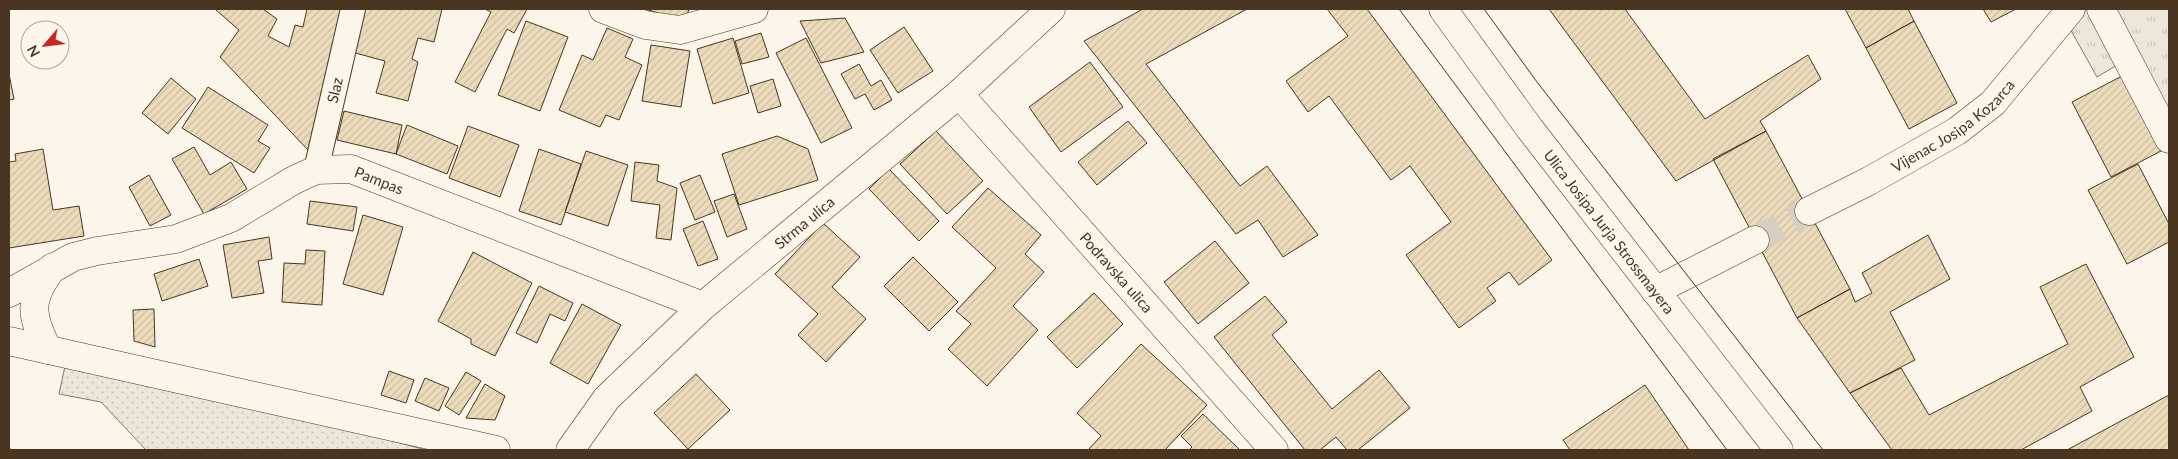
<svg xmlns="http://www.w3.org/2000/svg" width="2178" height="459" viewBox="0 0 2178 459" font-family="Lato,sans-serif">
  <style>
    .grass { fill: url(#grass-dots); stroke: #887966 }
    .park { fill: url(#park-tufts); stroke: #887966 }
    .building { fill: url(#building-hatch); stroke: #4a3520 }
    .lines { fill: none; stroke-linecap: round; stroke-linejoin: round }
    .minor-tunnel { stroke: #d8cfc1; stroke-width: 28; stroke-dasharray: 28 14; stroke-linecap: butt }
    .pedestrian-casing { stroke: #4a3520; stroke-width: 26 }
    .minor-casing { stroke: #4a3520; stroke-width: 29 }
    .primary-casing { stroke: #4a3520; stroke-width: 29 }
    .pedestrian { stroke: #fbf6e9; stroke-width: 24 }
    .minor { stroke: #fbf6e9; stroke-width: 28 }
    .primary { stroke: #fbf6e9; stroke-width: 28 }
    .tram { stroke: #4a3520; stroke-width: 1 }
    .fence { stroke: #4a3520; stroke-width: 1; stroke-dasharray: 6 2.5; stroke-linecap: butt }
    .labels { text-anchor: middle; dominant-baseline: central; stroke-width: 4; stroke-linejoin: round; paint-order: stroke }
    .street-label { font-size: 15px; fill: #4a3520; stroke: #fbf6e9 }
  </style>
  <defs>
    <pattern id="grass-dots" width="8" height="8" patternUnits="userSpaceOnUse" patternTransform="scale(1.25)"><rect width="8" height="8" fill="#ede6d9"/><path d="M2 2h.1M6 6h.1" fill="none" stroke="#cdc6ba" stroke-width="1.8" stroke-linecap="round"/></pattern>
    <pattern id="park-tufts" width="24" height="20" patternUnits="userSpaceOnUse" patternTransform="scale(1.25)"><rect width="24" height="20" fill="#ede6d9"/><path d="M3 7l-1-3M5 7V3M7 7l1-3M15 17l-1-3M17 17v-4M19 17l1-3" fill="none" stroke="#cdc6ba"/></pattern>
    <pattern id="building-hatch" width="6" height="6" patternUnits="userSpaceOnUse" patternTransform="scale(1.25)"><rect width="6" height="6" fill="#ecdcbc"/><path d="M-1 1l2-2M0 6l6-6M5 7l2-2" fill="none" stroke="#ccbda1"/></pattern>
  </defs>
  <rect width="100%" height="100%" fill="#fbf6e9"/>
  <!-- grass -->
  <path class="grass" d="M 65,366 L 300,416 L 426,450 L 146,450 L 101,402 L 59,394 Z"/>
  <!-- park -->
  <path class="park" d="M 2059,9 L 2169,9 L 2169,148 L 2117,65 L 2097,77 Z"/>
  <!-- building -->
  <path class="building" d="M 215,9 L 263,9 L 277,19 L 268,36 L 289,47 L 295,25 L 303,27 L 307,9 L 342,9 L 308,150 L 220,57 L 239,30 Z
    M 359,9 L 442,9 L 434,42 L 418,38 L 412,59 L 418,62 L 408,101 L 376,93 L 385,61 L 348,51 Z
    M 485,9 L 527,9 L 514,33 L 507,29 L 475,92 L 455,82 L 491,12 Z
    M 645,9 L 689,9 L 685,21 Z
    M 1143,9 L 1247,9 L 1146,64 L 1240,186 L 1267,166 L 1318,235 L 1283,257 L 1258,220 L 1236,234 L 1084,41 Z
    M 1327,9 L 1367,9 L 1552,260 L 1519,285 L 1509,272 L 1487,288 L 1496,301 L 1459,328 L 1406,255 L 1451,222 L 1410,166 L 1391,180 L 1329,96 L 1308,112 L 1286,81 L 1348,36 Z
    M 1549,9 L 1625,9 L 1705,119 L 1808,55 L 1821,79 L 1760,121 L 1766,131 L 1676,181 Z
    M 1845,9 L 1908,9 L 1914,21 L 1866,48 Z
    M 1983,9 L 2016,9 L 1991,22 Z
    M 845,18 L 864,52 L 821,63 L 800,21 Z
    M 526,21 L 568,37 L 540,111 L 498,95 Z
    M 1914,21 L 1957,103 L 1909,129 L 1866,48 Z
    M 904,27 L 933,71 L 898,93 L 870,50 Z
    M 607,28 L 633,39 L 625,57 L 642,65 L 619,120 L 606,115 L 600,127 L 559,110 L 582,55 L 593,60 Z
    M 761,33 L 769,57 L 742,64 L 735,41 Z
    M 733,38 L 749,93 L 713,104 L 697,49 Z
    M 806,38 L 852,128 L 821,143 L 776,53 Z
    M 651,45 L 690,51 L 681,107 L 642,101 Z
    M 1090,62 L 1123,107 L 1061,152 L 1029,107 Z
    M 859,64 L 871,86 L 881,80 L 892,100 L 874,110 L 865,94 L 855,99 L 841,74 Z
    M 9,74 L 14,99 L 9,100 Z
    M 2122,76 L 2161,151 L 2111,177 L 2072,102 Z
    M 171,78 L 196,99 L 168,134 L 142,113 Z
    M 773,79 L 781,106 L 758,113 L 750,86 Z
    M 208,87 L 268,125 L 258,141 L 270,148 L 254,173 L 182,128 Z
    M 344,111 L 402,125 L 396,154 L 337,140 Z
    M 1128,121 L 1147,143 L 1097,185 L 1078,162 Z
    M 407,125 L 458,146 L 447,174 L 396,154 Z
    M 468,126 L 519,145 L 500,197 L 449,178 Z
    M 936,131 L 983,181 L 947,214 L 900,164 Z
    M 1766,131 L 1850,289 L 1797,318 L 1713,159 Z
    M 777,136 L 808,149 L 818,180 L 739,205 L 722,154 Z
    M 194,147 L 210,175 L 231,162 L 247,189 L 204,214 L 172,159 Z
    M 43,149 L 53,210 L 79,206 L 84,236 L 9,248 L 9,162 L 16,161 L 15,154 Z
    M 539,149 L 581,164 L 561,225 L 519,211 Z
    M 586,151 L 628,165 L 608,226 L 565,212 Z
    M 635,162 L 659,165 L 657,181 L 677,188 L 671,240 L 656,238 L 660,205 L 631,201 Z
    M 2138,164 L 2169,224 L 2169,242 L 2127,264 L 2088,190 Z
    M 889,169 L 939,221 L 919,241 L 869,189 Z
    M 149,175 L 171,215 L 150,226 L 129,187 Z
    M 700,175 L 715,212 L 695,220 L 680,183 Z
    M 988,188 L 1041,235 L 1025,254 L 1044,272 L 1013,306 L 1038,330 L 987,386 L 948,349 L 971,324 L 956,311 L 996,268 L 952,227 Z
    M 734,194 L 747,229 L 727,237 L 714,201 Z
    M 310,201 L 357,207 L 353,231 L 307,224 Z
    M 363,215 L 403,227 L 383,295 L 343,284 Z
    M 703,221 L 718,259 L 698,266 L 683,229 Z
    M 823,223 L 860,257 L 832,287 L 866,319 L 826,362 L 798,335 L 818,314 L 775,274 Z
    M 1928,235 L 1950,279 L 1890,312 L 1915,360 L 1850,393 L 1797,318 L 1850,289 L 1855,302 L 1872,293 L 1862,273 Z
    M 269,237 L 272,259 L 258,261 L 264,293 L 232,298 L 223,245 Z
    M 1215,241 L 1249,283 L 1198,324 L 1164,282 Z
    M 306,250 L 325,251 L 322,305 L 282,302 L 284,263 L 305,264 Z
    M 473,252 L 532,283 L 495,356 L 471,344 L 471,339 L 438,321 Z
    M 913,257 L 958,302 L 929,331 L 884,286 Z
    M 199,259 L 208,286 L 162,301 L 154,274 Z
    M 2086,264 L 2134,357 L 2080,387 L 2092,411 L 2021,450 L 1892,450 L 1850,393 L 1901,368 L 1929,415 L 2068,344 L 2040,287 Z
    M 539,286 L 573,303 L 565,321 L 550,314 L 537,343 L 516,333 Z
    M 1094,293 L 1123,324 L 1077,368 L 1047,337 Z
    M 1265,296 L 1287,322 L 1272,335 L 1332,409 L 1379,370 L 1410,408 L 1358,450 L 1347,450 L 1336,437 L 1320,450 L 1305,450 L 1214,337 Z
    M 582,304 L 621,325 L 588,384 L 550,363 Z
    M 154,309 L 155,347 L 134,341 L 133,310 Z
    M 1141,344 L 1207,405 L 1165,450 L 1088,450 L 1101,436 L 1077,413 Z
    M 389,371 L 414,380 L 406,403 L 381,395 Z
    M 466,372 L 481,381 L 459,415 L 445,406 Z
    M 696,374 L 730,410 L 688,449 L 654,413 Z
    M 425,378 L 449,388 L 439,411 L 415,401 Z
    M 485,384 L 505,396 L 495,420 L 466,418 Z
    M 1645,385 L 1689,450 L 1570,450 L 1563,440 Z
    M 2169,395 L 2169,450 L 2067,450 Z
    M 1203,414 L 1240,450 L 1189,450 L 1192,447 L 1181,436 Z"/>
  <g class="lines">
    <!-- minor-tunnel -->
    <path class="minor-tunnel" d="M 1755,240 L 1809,211"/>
    <defs>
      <g id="pedestrian">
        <path id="s1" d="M 316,170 L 353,9"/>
      </g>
      <g id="minor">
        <path d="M 603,9 L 645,25 L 680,30 L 754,9"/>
        <path d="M 2101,9 L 2169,139"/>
        <path id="s2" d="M 959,94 L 1274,450"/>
        <path id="s3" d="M 1809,211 L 1869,181 L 1957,131 L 1993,103 L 2071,9"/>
        <path d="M 1655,291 L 1755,240"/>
        <path id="s4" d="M 9,293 L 73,257 L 97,251 L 176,239 L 231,218 L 294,180 L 316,170 L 351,169 L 703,306"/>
        <path d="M 9,341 L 496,450"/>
        <path d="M 48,350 C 30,314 28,300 53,267"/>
        <path id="s5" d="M 570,450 L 607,398 L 703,306 L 959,94 L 1051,9"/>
      </g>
      <g id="primary">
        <path id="s6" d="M 1443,9 L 1530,129 L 1779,450"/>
      </g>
    </defs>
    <!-- pedestrian casing -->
    <use href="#pedestrian" class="pedestrian-casing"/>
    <!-- minor casing -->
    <use href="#minor" class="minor-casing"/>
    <!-- primary casing -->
    <use href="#primary" class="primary-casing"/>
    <!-- pedestrian -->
    <use href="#pedestrian" class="pedestrian"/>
    <!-- minor -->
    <use href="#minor" class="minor"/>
    <!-- primary -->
    <use href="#primary" class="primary"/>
    <!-- tram -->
    <path class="tram" d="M 1399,9 L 1727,450
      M 1484,9 L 1537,82 L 1823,450"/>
    <!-- fence -->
    <path class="fence" d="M 9,449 L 16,450"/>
  </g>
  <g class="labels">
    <!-- street labels -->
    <g class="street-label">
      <text stroke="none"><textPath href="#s1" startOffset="82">Slaz</textPath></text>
      <text stroke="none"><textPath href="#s3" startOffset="168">Vijenac Josipa Kozarca</textPath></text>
      <text stroke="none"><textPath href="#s4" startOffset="400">Pampas</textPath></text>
      <text stroke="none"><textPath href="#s5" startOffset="328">Strma ulica</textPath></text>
      <text stroke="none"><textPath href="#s6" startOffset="278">Ulica Josipa Jurja Strossmayera</textPath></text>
      <text stroke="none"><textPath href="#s2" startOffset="238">Podravska ulica</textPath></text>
    </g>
  </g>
  <!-- border -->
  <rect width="2178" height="459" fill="none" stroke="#4a3520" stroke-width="20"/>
  <!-- north arrow -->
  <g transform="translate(45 45) rotate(242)"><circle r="24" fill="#fbf6e9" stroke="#b4a999"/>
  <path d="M0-4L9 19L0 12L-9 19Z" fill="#c62828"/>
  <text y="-8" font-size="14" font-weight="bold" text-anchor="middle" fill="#4a3520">N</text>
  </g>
</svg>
